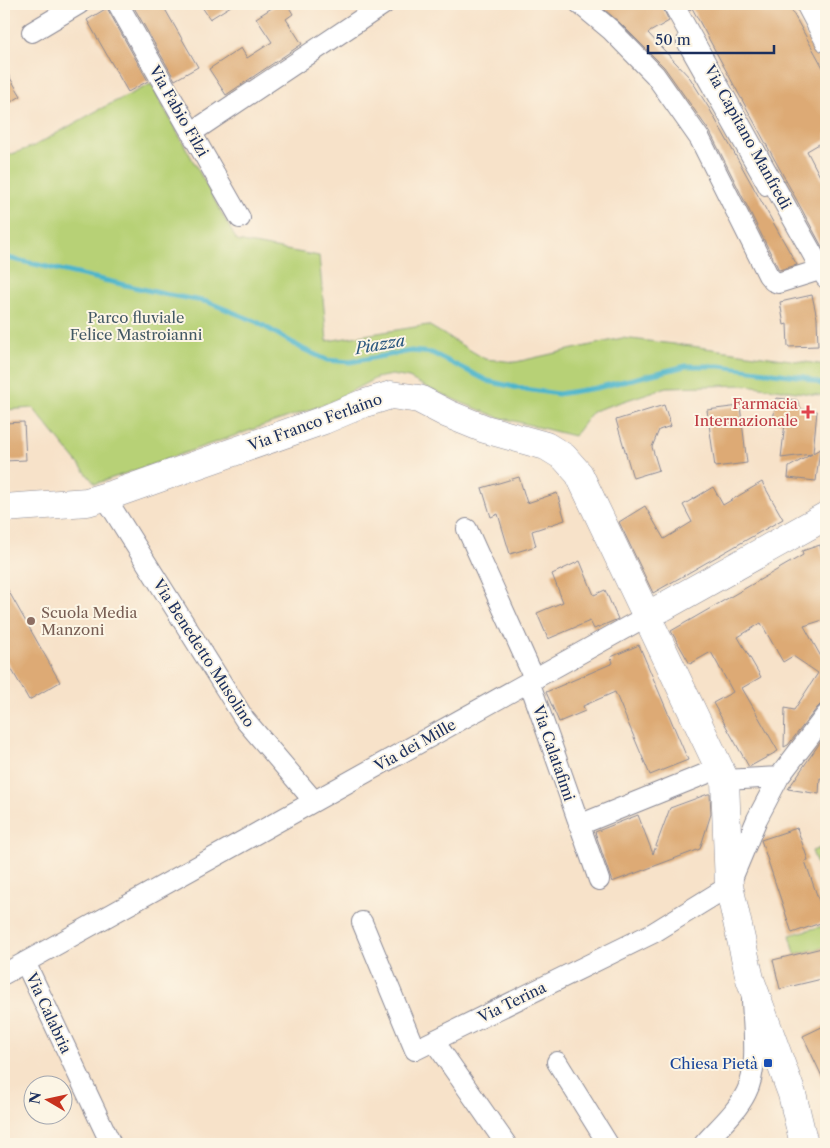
<svg xmlns="http://www.w3.org/2000/svg" width="830" height="1148" viewBox="0 0 830 1148" font-family="'Libre Caslon Text',serif">
  <style>
    .green { fill: #b7d176; stroke: #69806a }
    .lines { fill: none; stroke-linecap: round; stroke-linejoin: round }
    .stream { stroke: #4db5cb; stroke-width: 5 }
    .building { fill: #ddaa75 }
    .lane-casing { stroke: #898894; stroke-width: 12 }
    .street-casing { stroke: #898894; stroke-width: 22 }
    .secondary-casing { stroke: #898894; stroke-width: 29 }
    .lane { stroke: #fff; stroke-width: 10 }
    .street { stroke: #fff; stroke-width: 20 }
    .secondary { stroke: #fff; stroke-width: 28 }
    .health-dot { fill: #e0444e; stroke: #fcf5e5; stroke-width: 2 }
    .education-dot { fill: #8d6e63; stroke: #fcf5e5; stroke-width: 2 }
    .transit-dot { fill: #1a4fb4; stroke: #fcf5e5; stroke-width: 2 }
    .labels { text-anchor: middle; dominant-baseline: central; stroke-width: 4; stroke-linejoin: round; paint-order: stroke }
    .street-label { font-size: 15px; fill: #1b2f5e; stroke: #fcf5e5 }
    .park-label { font-size: 15px; fill: #425864; stroke: #fcf5e5 }
    .health-label { font-size: 15px; fill: #be3a42; stroke: #fcf5e5; text-anchor: end }
    .education-label { font-size: 15px; fill: #785e54; stroke: #fcf5e5; text-anchor: start }
    .transit-label { font-size: 15px; fill: #164399; stroke: #fcf5e5; text-anchor: end }
    .water-label { font-size: 16px; font-style: italic; fill: #2a577f; stroke: #fcf5e5 }
  </style>
  <rect width="100%" height="100%" fill="#fcf5e5"/>
  <filter id="ink" filterUnits="userSpaceOnUse"><feTurbulence type="fractalNoise" baseFrequency=".02" numOctaves="2"/><feDisplacementMap in="SourceGraphic" scale="10" xChannelSelector="R" yChannelSelector="G"/><feConvolveMatrix kernelMatrix="1 2 1 2 8 2 1 2 1" color-interpolation-filters="sRGB"/></filter>
  <filter id="wash" filterUnits="userSpaceOnUse"><feTurbulence type="fractalNoise" baseFrequency=".0096" numOctaves="4" result="noise"/><feDisplacementMap in="SourceGraphic" scale="20" xChannelSelector="R" yChannelSelector="G"/><feGaussianBlur stdDeviation="1.12" result="paint"/><feColorMatrix in="noise" values="0 0 0 0 0 0 0 0 0 0 0 0 0 0 0 0 0 1.4 0 .05"/><feComposite in="paint" operator="in"/></filter>
  <g filter="url(#wash)">
    <rect width="100%" height="100%" fill="#f7e2c9"/>
    <!-- green -->
    <path class="green" d="M 151,84 L 237,241 L 319,256 L 327,341 L 428,325 L 485,359 L 516,362 L 622,338 L 691,346 L 826,365 L 826,396 L 746,385 L 667,387 L 593,411 L 574,436 L 498,417 L 462,403 L 426,387 L 409,378 L 392,375 L 376,378 L 329,403 L 95,484 L 33,408 L 4,410 L 4,157 L 34,146 L 100,109 Z
      M 826,846 L 826,891 L 812,851 Z
      M 826,925 L 826,947 L 795,954 L 790,935 Z"/>
    <g class="lines">
      <!-- stream -->
      <path class="stream" d="M 4,257 L 164,294 L 208,302 L 257,322 L 303,349 L 327,360 L 350,362 L 411,351 L 432,353 L 488,381 L 518,388 L 558,394 L 596,388 L 686,366 L 720,366 L 804,377 L 826,386"/>
    </g>
    <g id="blocks">
      <!-- building -->
      <path class="building" d="M 132,4 L 162,4 L 198,67 L 175,80 Z
        M 200,4 L 234,4 L 210,19 Z
        M 278,4 L 287,4 L 293,14 L 286,19 L 302,44 L 226,95 L 209,69 L 241,48 L 247,58 L 272,42 L 256,18 Z
        M 598,4 L 661,4 L 669,21 L 648,33 L 690,78 L 709,108 L 797,265 L 779,270 L 710,132 L 664,67 L 619,22 Z
        M 686,4 L 788,4 L 826,73 L 826,140 L 807,151 L 826,188 L 826,254 L 692,8 L 690,10 Z
        M 107,8 L 148,81 L 128,92 L 87,20 Z
        M 4,68 L 21,96 L 4,106 Z
        M 812,295 L 817,318 L 818,346 L 788,347 L 787,324 L 784,325 L 780,302 Z
        M 776,398 L 797,400 L 801,409 L 817,411 L 813,453 L 820,449 L 816,481 L 788,478 L 789,467 L 812,454 L 781,458 L 785,423 L 773,422 Z
        M 664,405 L 671,426 L 659,430 L 652,447 L 659,470 L 633,478 L 616,420 Z
        M 740,406 L 747,463 L 715,467 L 707,410 Z
        M 24,422 L 26,460 L 4,461 L 4,423 Z
        M 519,477 L 527,503 L 557,493 L 565,520 L 532,531 L 536,546 L 510,554 L 498,514 L 491,517 L 482,488 Z
        M 762,482 L 783,519 L 653,593 L 619,522 L 645,506 L 664,539 L 692,522 L 683,505 L 713,487 L 723,505 Z
        M 820,545 L 826,567 L 826,619 L 804,626 L 824,662 L 826,659 L 826,703 L 821,704 L 817,708 L 788,745 L 784,747 L 785,708 L 794,710 L 818,673 L 793,656 L 783,662 L 761,623 L 738,637 L 761,677 L 742,688 L 778,751 L 749,767 L 713,703 L 733,692 L 711,652 L 690,664 L 671,631 L 803,555 L 802,551 Z
        M 580,561 L 594,595 L 605,590 L 618,619 L 594,629 L 590,621 L 548,639 L 537,613 L 563,602 L 552,574 Z
        M 4,583 L 60,682 L 29,700 L 4,656 Z
        M 639,645 L 688,760 L 650,775 L 615,692 L 583,706 L 585,711 L 559,722 L 546,692 L 613,663 L 611,657 Z
        M 826,734 L 826,779 L 820,778 L 819,794 L 788,789 Z
        M 708,794 L 710,794 L 711,814 L 700,849 L 612,882 L 595,832 L 638,815 L 653,854 L 670,808 Z
        M 797,828 L 808,860 L 805,861 L 826,921 L 792,933 L 761,840 Z
        M 826,947 L 826,978 L 780,989 L 773,960 Z
        M 826,1025 L 826,1085 L 803,1036 Z"/>
    </g>
  </g>
  <g filter="url(#ink)">
    <use href="#blocks" fill-opacity="0" stroke="#898894" stroke-width="1"/>
    <g class="lines">
      <defs>
        <path id="lane" d="M 685,29 L 682,43 L 765,190"/>
        <path id="street" d="M 118,4 L 240,218
          M 580,4 L 611,30 L 655,75 L 700,139 L 768,275 L 773,281 L 778,283 L 826,268
          M 673,4 L 826,278
          M 806,4 L 826,42
          M 32,32 L 79,4
          M 191,133 L 384,4
          M 105,497 L 245,720 L 314,801
          M 467,529 L 534,678
          M 529,681 L 599,880
          M 725,780 L 779,777
          M 579,825 L 720,768
          M 362,922 L 415,1050 L 653,933 L 729,886 L 757,819 L 779,777 L 826,715
          M 25,962 L 111,1144
          M 4,974 L 647,616
          M 434,1041 L 506,1144
          M 557,1062 L 608,1144
          M 704,1144 C 718,1128 736,1113 746,1093 C 759,1069 753,1027 752,1000"/>
        <path id="secondary" d="M 4,508 L 87,502 L 114,494 L 324,420 L 362,404 L 391,395 L 419,399 L 448,414 L 485,429 L 546,446 L 564,457 L 579,474 L 725,780 L 729,886 L 750,979 L 792,1094 L 804,1144
          M 647,616 L 826,516"/>
      </defs>
      <!-- lane casing -->
      <use href="#lane" class="lane-casing"/>
      <!-- street casing -->
      <use href="#street" class="street-casing"/>
      <!-- secondary casing -->
      <use href="#secondary" class="secondary-casing"/>
      <!-- lane -->
      <use href="#lane" class="lane"/>
      <!-- street -->
      <use href="#street" class="street"/>
      <!-- secondary -->
      <use href="#secondary" class="secondary"/>
    </g>
  </g>
  <!-- markers -->
  <path class="health-dot" d="M805.5 404.5h5v5h5v5h-5v5h-5v-5h-5v-5h5z"/>
  <circle class="education-dot" cx="31" cy="621" r="5"/>
  <rect class="transit-dot" x="763" y="1058" width="10" height="10" rx="2.5"/>
  <g class="labels">
    <!-- street labels -->
    <g class="street-label">
      <text transform="translate(179 111) rotate(60)">Via Fabio Filzi</text>
      <text transform="translate(748 137) rotate(61)">Via Capitano Manfredi</text>
      <text transform="translate(315 422) rotate(-20)">Via Franco Ferlaino</text>
      <text transform="translate(204 653) rotate(57)">Via Benedetto Musolino</text>
      <text transform="translate(415 745) rotate(-29)">Via dei Mille</text>
      <text transform="translate(554 753) rotate(71)">Via Calatafimi</text>
      <text transform="translate(512 1002) rotate(-26)">Via Terina</text>
      <text transform="translate(49 1013) rotate(65)">Via Calabria</text>
    </g>
    <!-- park labels -->
    <g class="park-label">
      <text x="136" y="317">Parco fluviale<tspan x="136" dy="17">Felice Mastroianni</tspan></text>
    </g>
    <!-- health labels -->
    <g class="health-label">
      <text x="798" y="403">Farmacia<tspan x="798" dy="17">Internazionale</tspan></text>
    </g>
    <!-- education labels -->
    <g class="education-label">
      <text x="41" y="612">Scuola Media<tspan x="41" dy="17">Manzoni</tspan></text>
    </g>
    <!-- transit labels -->
    <g class="transit-label">
      <text x="758" y="1063">Chiesa Pietà</text>
    </g>
    <!-- water labels -->
    <g class="water-label">
      <text transform="translate(380 344) rotate(-10)">Piazza</text>
    </g>
  </g>
  <!-- margin -->
  <rect width="830" height="1148" fill="none" stroke="#fcf5e5" stroke-width="20"/>
  <!-- north arrow -->
  <g transform="translate(48 1100) rotate(279)"><circle r="24" fill="#fcf5e5" stroke="#a2a6af"/>
  <path d="M0-4L9 19L0 12L-9 19Z" fill="#c8321e"/>
  <text y="-8" font-size="14" font-weight="bold" text-anchor="middle" fill="#1b2f5e">N</text>
  </g>
  <!-- scale -->
  <path d="M648 45v8h126v-8" fill="none" stroke="#1b2f5e" stroke-width="2.5"/>
  <text x="655" y="45" font-size="15" fill="#1b2f5e" stroke="#fcf5e5" stroke-width="4" paint-order="stroke">50 m</text>
</svg>
